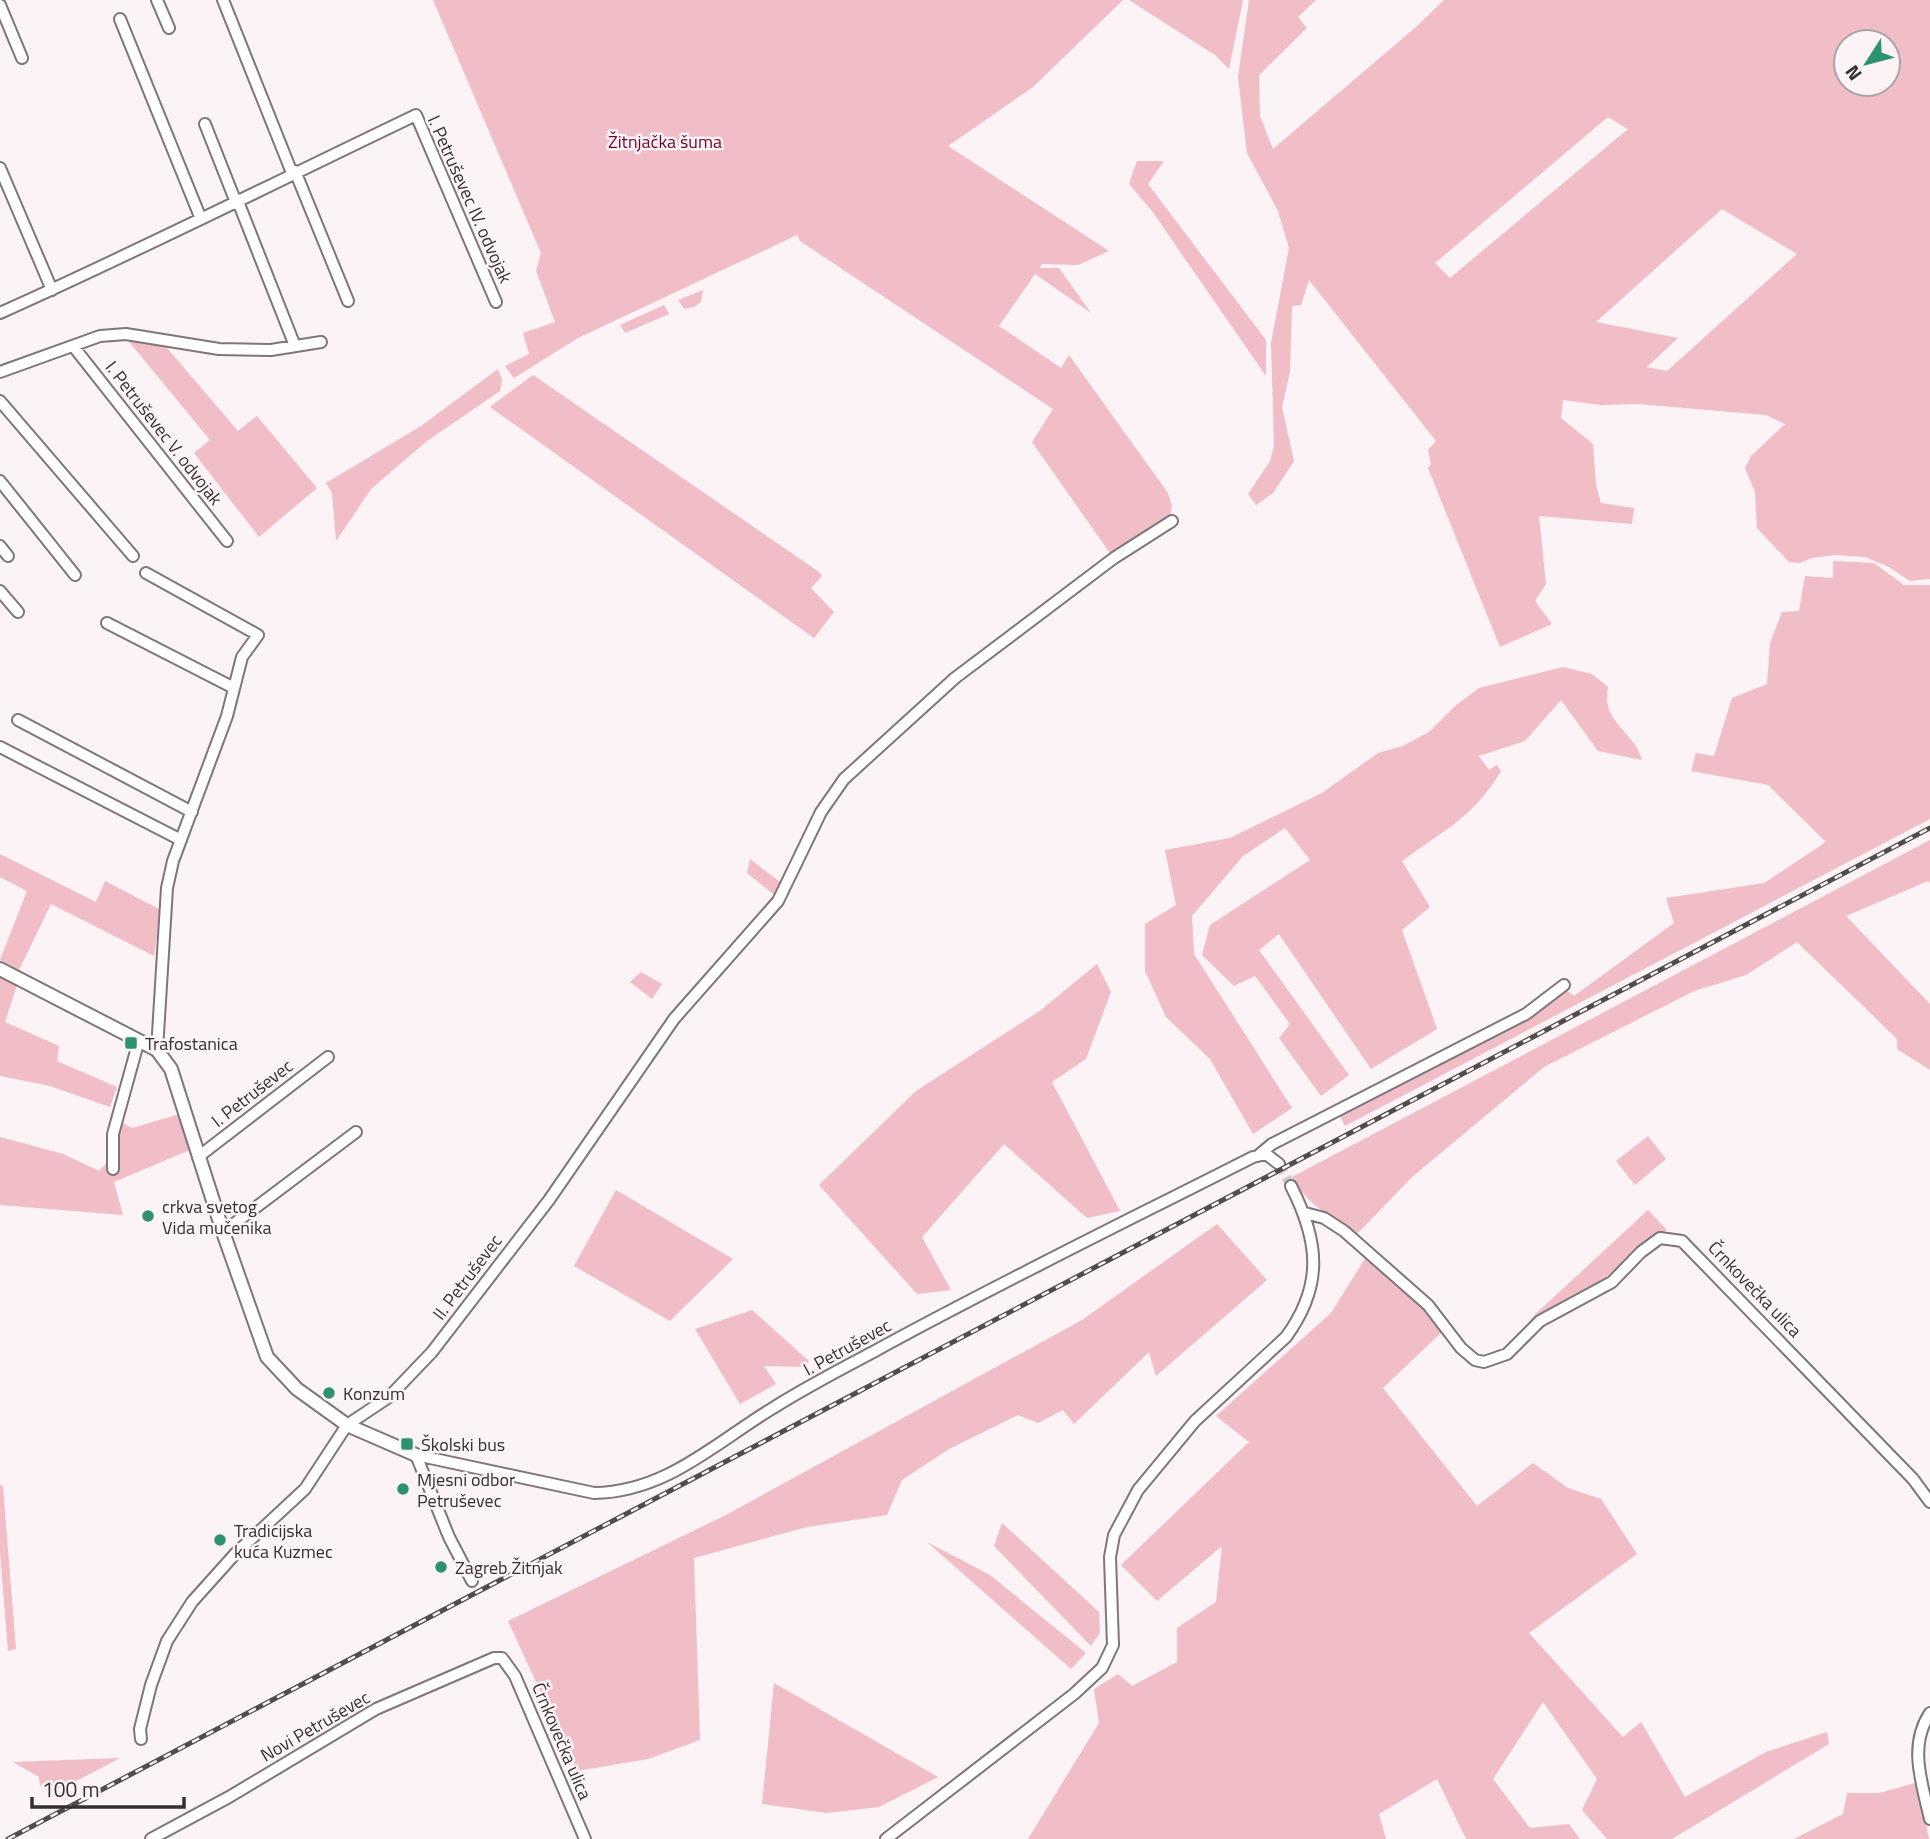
<svg xmlns="http://www.w3.org/2000/svg" width="1930" height="1839" viewBox="0 0 1930 1839" font-family="'Titillium Web',sans-serif">
  <style>
    .green { fill: #f1bdc6; fill-rule: evenodd }
    .lines { fill: none; stroke-linecap: round; stroke-linejoin: round }
    .minor-tunnel { stroke: #d3ccce; stroke-width: 10; stroke-dasharray: 10 5; stroke-linecap: butt }
    .minor-casing { stroke: #7d7778; stroke-width: 14 }
    .tertiary-casing { stroke: #7d7778; stroke-width: 16 }
    .minor { stroke: #fff; stroke-width: 10 }
    .tertiary { stroke: #fff; stroke-width: 12 }
    .rail-casing { stroke: #4f4c4c; stroke-width: 5 }
    .rail { stroke: #fbf3f5; stroke-width: 2.5; stroke-dasharray: 8; stroke-linecap: butt }
    .poi-dot { fill: #2c926f; stroke: #fbf3f5; stroke-width: 2.5 }
    .labels { text-anchor: middle; dominant-baseline: central; stroke-width: 5; stroke-linejoin: round; paint-order: stroke }
    .park-label { font-size: 18px; fill: #6a072d; stroke: #fbf3f5 }
    .street-label { font-size: 18px; fill: #333030; stroke: #fbf3f5 }
    .poi-label { font-size: 18px; fill: #333030; stroke: #fbf3f5; text-anchor: start }
  </style>
  <rect width="100%" height="100%" fill="#fbf3f5"/>
  <!-- green -->
  <path class="green" d="M 433,0 L 1123,0 L 1033,87 L 948,146 L 1109,251 L 1078,265 L 1042,264 L 1040,268 L 1059,268 L 1091,313 L 1035,274 L 999,326 L 1061,368 L 1069,355 L 1168,493 L 1172,506 L 1170,518 L 1112,556 L 1032,442 L 1053,409 L 800,241 L 797,235 L 578,338 L 514,378 L 505,366 L 529,354 L 523,333 L 555,322 L 536,271 L 541,253 Z
    M 1129,0 L 1243,0 L 1229,69 L 1215,55 Z
    M 1249,0 L 1316,0 L 1298,17 L 1307,28 L 1259,75 L 1260,116 L 1273,149 L 1416,27 L 1444,0 L 1930,0 L 1930,579 L 1910,581 L 1889,567 L 1865,557 L 1835,555 L 1812,558 L 1800,563 L 1789,562 L 1757,528 L 1755,492 L 1745,468 L 1751,456 L 1785,424 L 1766,415 L 1638,404 L 1601,405 L 1563,400 L 1561,418 L 1593,444 L 1596,485 L 1601,503 L 1634,508 L 1632,524 L 1539,516 L 1546,584 L 1535,601 L 1552,624 L 1500,647 L 1428,468 L 1431,464 L 1428,450 L 1436,441 L 1309,280 L 1301,305 L 1292,306 L 1290,372 L 1282,407 L 1294,461 L 1273,493 L 1256,505 L 1248,494 L 1270,461 L 1274,446 L 1271,343 L 1289,248 L 1278,211 L 1247,153 L 1238,77 ZM 1846,42 L 1888,42 L 1888,84 L 1846,84 ZM 1608,117 L 1628,129 L 1450,278 L 1435,263 ZM 1722,209 L 1797,254 L 1667,371 L 1647,367 L 1678,338 L 1596,322 Z
    M 1137,161 L 1164,161 L 1148,184 L 1266,340 L 1266,376 L 1152,211 L 1129,184 Z
    M 703,290 L 701,302 L 694,307 L 684,309 L 678,300 Z
    M 664,305 L 669,314 L 625,333 L 620,325 Z
    M 126,338 L 162,342 L 238,431 L 257,416 L 317,488 L 259,537 L 194,453 L 210,440 Z
    M 498,369 L 502,380 L 500,391 L 427,441 L 371,489 L 336,541 L 332,493 L 326,483 L 421,426 Z
    M 533,375 L 819,572 L 822,576 L 811,588 L 834,612 L 814,638 L 490,407 Z
    M 1833,561 L 1874,563 L 1904,585 L 1930,585 L 1930,819 L 1345,1126 L 1338,1112 L 1565,989 L 1574,996 L 1674,923 L 1666,898 L 1764,883 L 1826,842 L 1768,785 L 1691,771 L 1696,753 L 1714,756 L 1732,698 L 1767,684 L 1770,643 L 1782,612 L 1799,611 L 1805,576 L 1833,578 Z
    M 1563,667 L 1592,674 L 1608,687 C 1601,724 1634,730 1642,760 L 1598,751 L 1561,700 L 1525,741 L 1479,756 L 1489,770 L 1497,765 L 1501,771 C 1473,818 1444,830 1402,861 L 1430,907 L 1402,930 L 1437,1029 L 1371,1069 L 1279,934 L 1259,950 L 1349,1075 L 1321,1096 L 1279,1038 L 1290,1024 L 1255,976 L 1234,986 L 1202,955 L 1210,925 L 1310,860 L 1285,828 L 1243,856 L 1192,916 L 1194,954 L 1292,1108 L 1253,1134 L 1210,1059 L 1166,1017 L 1145,971 L 1145,924 L 1176,905 L 1165,850 L 1230,838 L 1322,793 L 1378,753 L 1403,746 L 1429,732 L 1454,707 L 1479,688 Z
    M 1930,840 L 1930,883 L 1928,881 L 1846,916 L 1930,1004 L 1930,1070 L 1897,1049 L 1897,1039 L 1797,942 L 1746,975 L 1694,991 L 1544,1067 L 1412,1177 L 1357,1234 C 1332,1217 1306,1204 1292,1177 Z
    M 0,854 L 96,902 L 105,881 L 161,910 L 154,956 L 51,904 L 19,970 L 0,960 L 27,891 L 0,877 Z
    M 750,859 L 784,885 L 777,897 L 747,873 Z
    M 1097,964 L 1111,992 L 1086,1059 L 1052,1082 L 1120,1211 L 1087,1218 L 1004,1144 L 922,1237 L 951,1290 L 917,1294 L 819,1185 L 916,1091 L 1041,1010 Z
    M 641,972 L 662,984 L 652,999 L 630,982 Z
    M 0,977 L 17,985 L 5,1022 L 59,1046 L 57,1061 L 117,1087 L 110,1107 L 50,1086 L 0,1076 Z
    M 180,1114 L 192,1149 L 114,1182 L 123,1215 L 0,1205 L 0,1137 L 63,1154 L 99,1171 C 114,1156 120,1143 121,1122 L 132,1128 Z
    M 1648,1136 L 1666,1159 L 1635,1185 L 1616,1161 Z
    M 616,1190 L 733,1259 L 670,1321 L 574,1266 Z
    M 1648,1210 L 1667,1230 L 1643,1246 L 1595,1289 L 1563,1301 L 1528,1321 Z
    M 1217,1224 L 1267,1280 L 1156,1376 L 1149,1352 L 1074,1424 L 1063,1410 L 1038,1423 L 1018,1415 L 949,1449 L 902,1480 L 887,1515 L 807,1527 L 694,1558 L 700,1740 L 648,1759 L 577,1771 L 508,1621 L 726,1515 L 1082,1320 Z
    M 1368,1254 L 1445,1329 L 1383,1388 L 1477,1506 L 1533,1463 L 1568,1488 L 1601,1499 L 1637,1554 L 1529,1633 L 1623,1737 L 1641,1722 L 1685,1797 L 1766,1752 L 1827,1732 L 1829,1744 L 1672,1839 L 1607,1839 L 1582,1810 L 1597,1779 L 1543,1702 L 1493,1779 L 1530,1828 L 1569,1824 L 1580,1839 L 1466,1839 L 1437,1779 L 1379,1814 L 1386,1839 L 1028,1839 L 1099,1723 L 1094,1689 L 1118,1674 L 1132,1686 L 1177,1662 L 1177,1628 L 1216,1602 L 1222,1546 L 1157,1601 L 1121,1565 L 1249,1442 L 1216,1416 L 1331,1313 Z
    M 752,1310 L 809,1361 L 804,1367 L 764,1366 L 776,1384 L 740,1404 L 695,1329 Z
    M 0,1484 L 3,1487 L 16,1649 L 8,1651 L 0,1552 Z
    M 1002,1523 L 1099,1612 L 1100,1633 L 1091,1646 L 994,1546 Z
    M 927,1542 L 990,1575 L 1086,1653 L 1071,1669 Z
    M 774,1683 L 938,1777 L 879,1807 L 827,1813 L 762,1804 Z
    M 120,1758 L 63,1788 L 40,1786 L 39,1777 L 13,1762 Z
    M 1918,1782 L 1929,1839 L 1794,1839 L 1843,1814 L 1847,1793 L 1880,1793 Z"/>
  <g class="lines">
    <!-- minor-tunnel -->
    <path class="minor-tunnel" d="M 1279,1164 L 1291,1186"/>
    <defs>
      <path id="minor" d="M 157,0 L 169,28
        M 223,0 L 292,173
        M 0,5 L 22,58
        M 120,19 L 201,219
        M 205,124 L 235,200
        M 0,168 L 52,290
        M 295,171 L 348,301
        M 237,199 L 295,346
        M 0,313 C 141,250 278,181 416,115 L 496,302
        M 73,346 L 227,541
        M 0,372 L 100,336 L 126,334 L 219,349 L 271,350 L 321,342
        M 0,401 L 133,556
        M 0,481 L 75,575
        M 0,546 L 8,556
        M 146,573 L 258,635 L 242,657 L 227,716 L 173,861 L 167,888 L 157,1050
        M 0,591 L 18,612
        M 107,623 L 234,688
        M 18,720 L 192,812
        M 0,747 L 181,840
        M 1260,1154 L 1272,1144 L 1526,1014 L 1564,985
        M 198,1157 L 328,1057
        M 113,1169 L 113,1134 L 139,1040
        M 1305,1213 L 1324,1218 L 1344,1231 L 1428,1305 L 1461,1348 L 1475,1360 L 1484,1362 L 1507,1354 L 1540,1321 L 1612,1282 L 1641,1252 L 1660,1238 L 1682,1241 L 1913,1479 L 1930,1502
        M 223,1232 L 356,1132
        M 416,1455 L 594,1493 C 666,1492 715,1443 773,1408 C 806,1387 841,1369 875,1351 C 999,1283 1127,1221 1253,1157 L 1266,1154 L 1279,1164
        M 416,1455 L 449,1537 L 472,1581
        M 1930,1713 C 1908,1746 1922,1783 1930,1819
        M 141,1739 L 140,1729 L 151,1685 L 167,1641 L 192,1602 L 235,1554 L 305,1489 L 347,1425 L 389,1397 L 432,1352 L 549,1200 L 674,1019 L 778,901 L 821,812 L 844,779 L 955,678 L 1114,558 L 1172,521
        M 151,1839 L 229,1797 L 376,1709 L 494,1658 L 502,1658 L 515,1676 L 585,1839
        M 886,1839 L 1074,1694 L 1102,1668 L 1113,1645 L 1110,1557 L 1114,1535 L 1138,1490 L 1195,1421 L 1286,1337 C 1324,1285 1319,1241 1291,1186"/>
      <path id="tertiary" d="M 0,969 L 157,1050 L 171,1069 L 223,1232 L 267,1357 L 297,1389 L 347,1425 L 416,1455"/>
    </defs>
    <!-- minor casing -->
    <use href="#minor" class="minor-casing"/>
    <!-- tertiary casing -->
    <use href="#tertiary" class="tertiary-casing"/>
    <!-- minor -->
    <use href="#minor" class="minor"/>
    <!-- tertiary -->
    <use href="#tertiary" class="tertiary"/>
    <defs>
      <path id="rail" d="M 8,1839 L 1930,828"/>
    </defs>
    <!-- rail casing -->
    <use href="#rail" class="rail-casing"/>
    <!-- rail -->
    <use href="#rail" class="rail"/>
  </g>
  <!-- markers -->
  <g class="poi-dot">
    <rect x="124" y="1036" width="14" height="14" rx="3.5"/>
    <circle cx="148" cy="1216" r="7"/>
    <circle cx="329" cy="1393" r="7"/>
    <rect x="400" y="1437" width="14" height="14" rx="3.5"/>
    <circle cx="403" cy="1489" r="7"/>
    <circle cx="220" cy="1540" r="7"/>
    <circle cx="441" cy="1567" r="7"/>
  </g>
  <g class="labels">
    <!-- park labels -->
    <g class="park-label">
      <text x="665" y="141">Žitnjačka šuma</text>
    </g>
    <!-- street labels -->
    <g class="street-label">
      <text transform="translate(470 199) rotate(66)">I. Petruševec IV. odvojak</text>
      <text transform="translate(164 433) rotate(52)">I. Petruševec V. odvojak</text>
      <text transform="translate(252 1093) rotate(-38)">I. Petruševec</text>
      <text transform="translate(467 1277) rotate(-53)">II. Petruševec</text>
      <text transform="translate(1755 1289) rotate(46)">Črnkovečka ulica</text>
      <text transform="translate(847 1347) rotate(-29)">I. Petruševec</text>
      <text transform="translate(315 1726) rotate(-30)">Novi Petruševec</text>
      <text transform="translate(562 1741) rotate(67)">Črnkovečka ulica</text>
    </g>
    <!-- poi labels -->
    <g class="poi-label">
      <text x="145" y="1043">Trafostanica</text>
      <text x="162" y="1206">crkva svetog<tspan x="162" dy="21">Vida mučenika</tspan></text>
      <text x="343" y="1393">Konzum</text>
      <text x="421" y="1444">Školski bus</text>
      <text x="417" y="1479">Mjesni odbor<tspan x="417" dy="21">Petruševec</tspan></text>
      <text x="234" y="1530">Tradicijska<tspan x="234" dy="21">kuća Kuzmec</tspan></text>
      <text x="455" y="1567">Zagreb Žitnjak</text>
    </g>
  </g>
  <!-- north arrow -->
  <g transform="translate(1867 63) rotate(234)"><circle r="33" fill="#fbf3f5" stroke="#aba5a6" stroke-width="2"/>
  <path d="M0-5L12 26L0 18L-12 26Z" fill="#2c926f"/>
  <text y="-10" font-size="19" font-weight="bold" text-anchor="middle" fill="#333030">N</text>
  </g>
  <!-- scale -->
  <path d="M32 1797v10h152v-10" fill="none" stroke="#333030" stroke-width="3.5"/>
  <text x="42" y="1797" font-size="21" fill="#333030" stroke="#fbf3f5" stroke-width="5" paint-order="stroke">100 m</text>
</svg>
